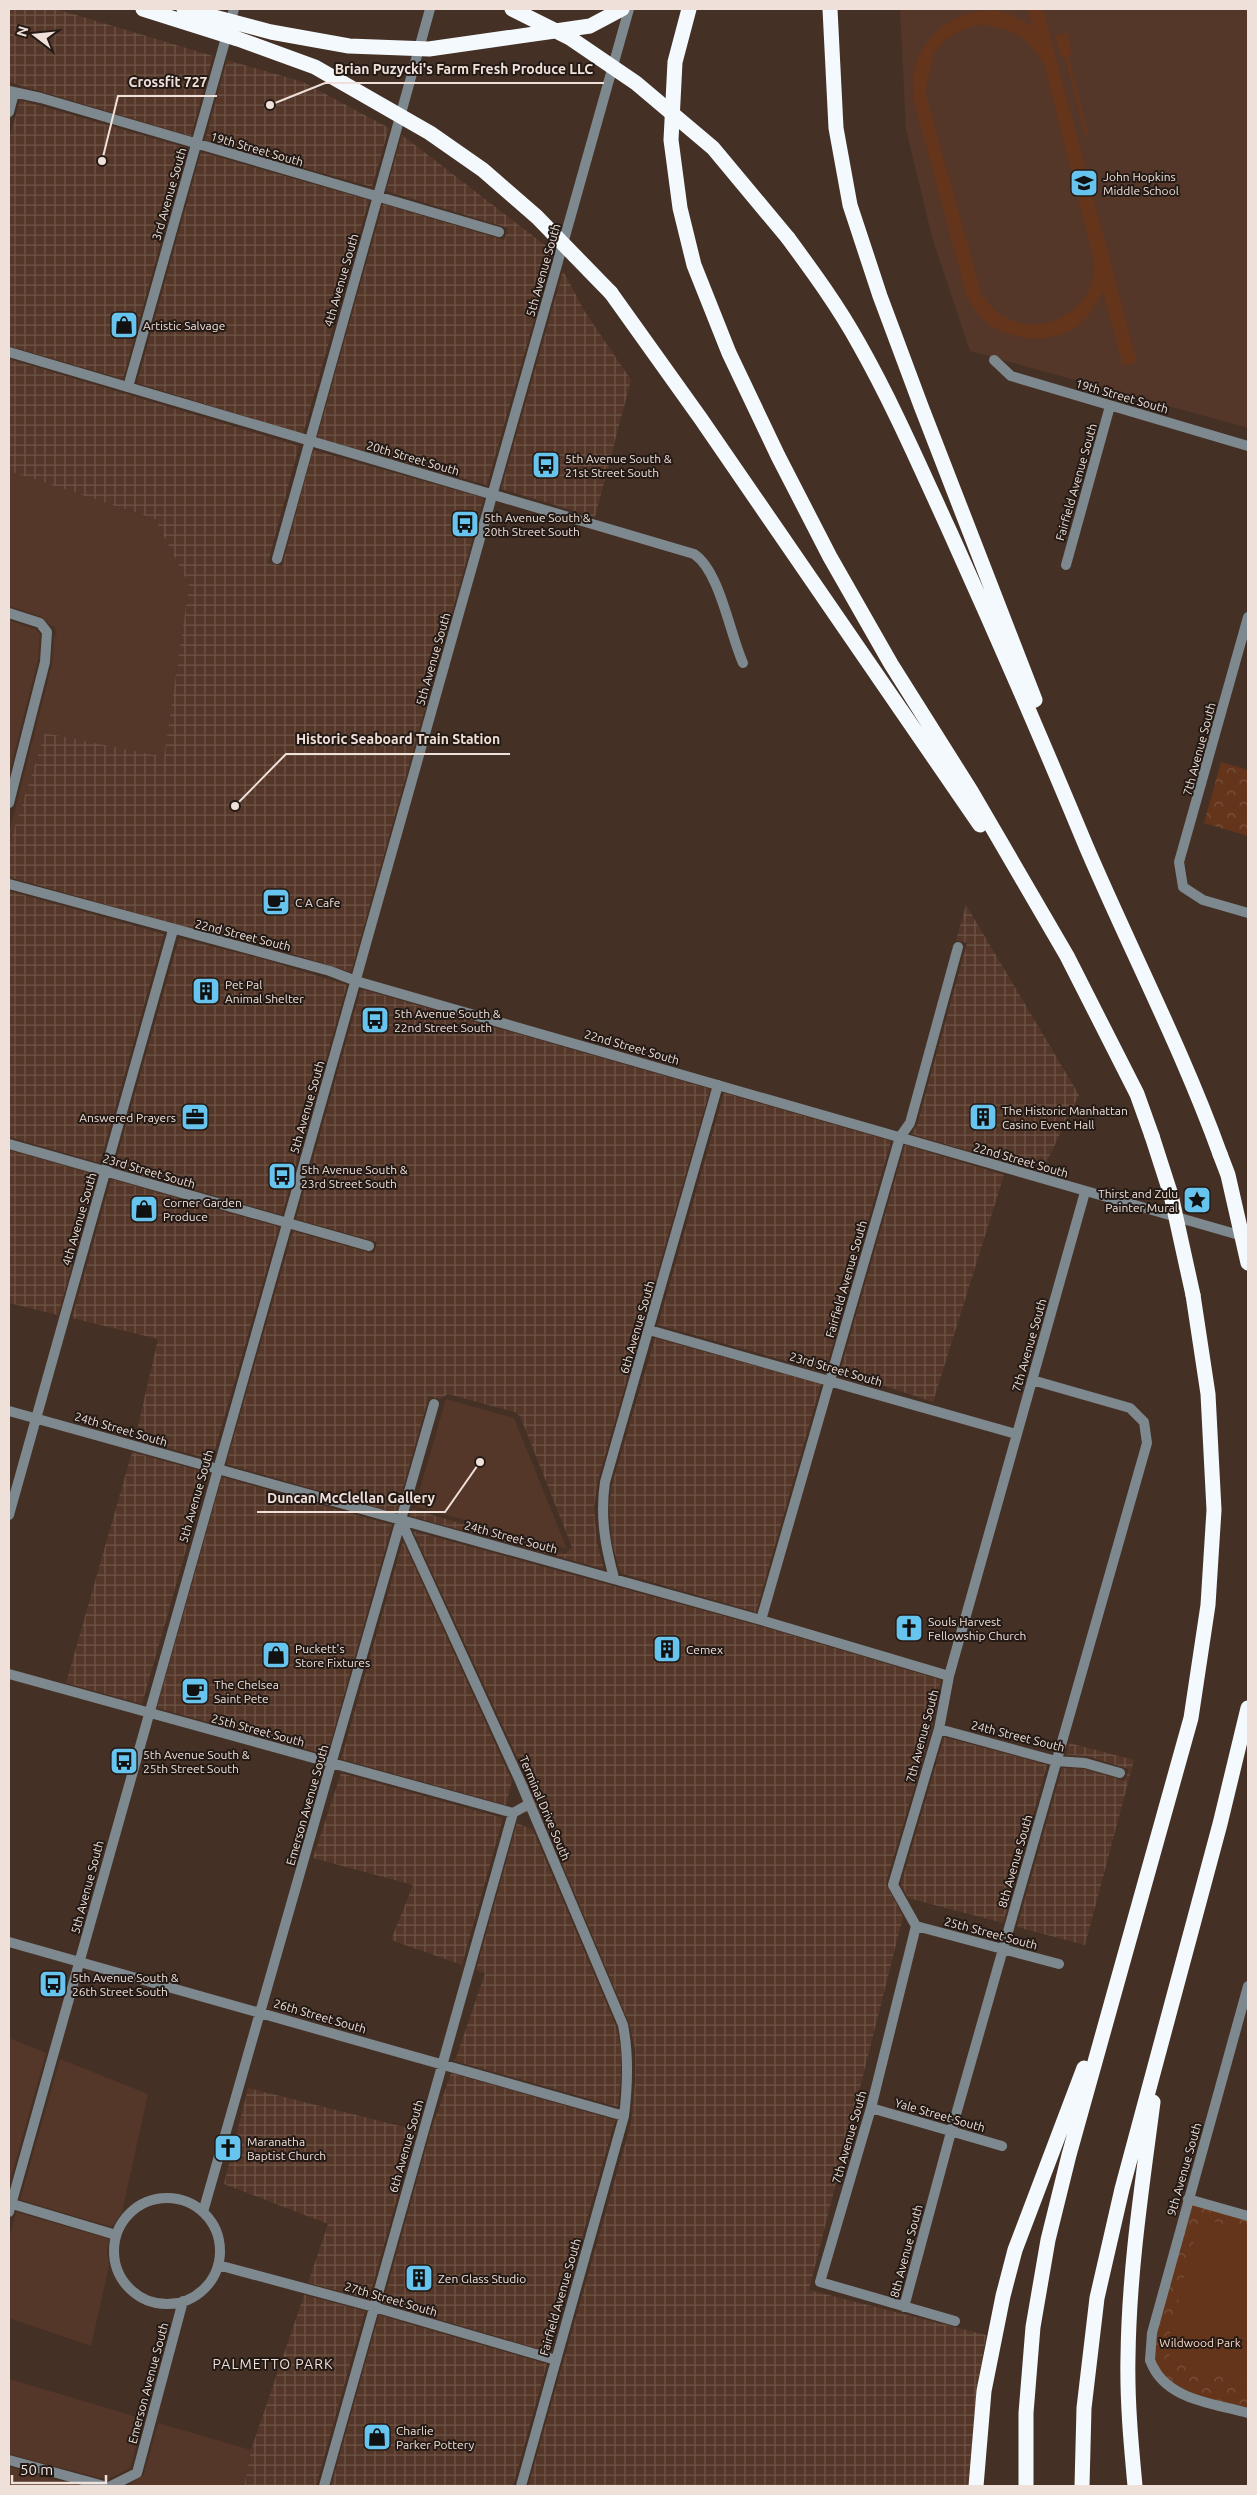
<svg xmlns="http://www.w3.org/2000/svg" width="1257" height="2495" viewBox="0 0 1257 2495" font-family="Ubuntu,sans-serif">
  <style>
    .built { fill: #543729 }
    .industrial { fill: url(#industrial-grid) }
    .forest { fill: url(#forest-crowns) }
    .garden { fill: #64351b; fill-rule: evenodd }
    .lines { fill: none; stroke-linecap: round; stroke-linejoin: round }
    .minor { stroke: #7d898f; stroke-width: 10 }
    .tertiary { stroke: #7d898f; stroke-width: 10 }
    .motorway { stroke: #f3f9fc; stroke-width: 15 }
    .motorway-bridge { stroke: #f3f9fc; stroke-width: 15 }
    .labels { text-anchor: middle; dominant-baseline: central; stroke-width: 4; stroke-linejoin: round; paint-order: stroke }
    .street-label { font-size: 12px; fill: #efe0d9; stroke: #241a15 }
    .poi-label { font-size: 12px; fill: #efe0d9; stroke: #241a15; text-anchor: start }
    .park-label { font-size: 12px; fill: #fcd9c7; stroke: #241a15 }
    .neighbourhood-label { font-size: 14px; letter-spacing: 1px; fill: #efe0d9; stroke: #241a15 }
    .leader { fill: none; stroke: #efe0d9; stroke-width: 2 }
    .callout-dot { fill: #efe0d9; stroke: #241a15; stroke-width: 2 }
    .callout-label { font-size: 14px; text-anchor: middle; font-weight: bold; fill: #efe0d9; stroke: #241a15; stroke-width: 4; stroke-linejoin: round; paint-order: stroke }
  </style>
  <defs>
    <pattern id="industrial-grid" width="8" height="8" patternUnits="userSpaceOnUse" patternTransform="scale(1.25)"><rect width="8" height="8" fill="#543729"/><path d="M0 4h8M4 0v8" fill="none" stroke="#6d5447"/></pattern>
    <pattern id="forest-crowns" width="20" height="18" patternUnits="userSpaceOnUse" patternTransform="scale(1.25)"><rect width="20" height="18" fill="#64351b"/><path d="M2 6a3 3 0 1 1 6 0M12 15a3 3 0 1 1 6 0" fill="none" stroke="#7a523c"/></pattern>
  </defs>
  <rect width="100%" height="100%" fill="#453025"/>
  <!-- built -->
  <path class="built" d="M 900,9 L 1248,9 L 1248,428 L 970,351 L 932,237 L 906,129 Z
    M 9,471 L 155,519 L 189,585 L 164,758 L 45,733 L 9,845 L 9,833 L 52,664 L 54,636 L 57,634 L 54,626 L 51,626 L 42,617 L 9,606 Z
    M 9,620 L 35,629 L 40,634 L 38,660 L 9,774 Z
    M 446,1399 L 514,1418 L 567,1549 L 415,1506 Z
    M 9,2038 L 46,2053 L 9,2185 Z
    M 60,2059 L 148,2094 L 122,2212 L 112,2227 L 20,2200 Z
    M 16,2212 L 109,2239 L 107,2252 L 109,2266 L 91,2346 L 9,2318 L 9,2239 Z
    M 9,2379 L 144,2419 L 130,2468 L 107,2480 L 9,2454 Z
    M 158,2423 L 251,2450 L 244,2486 L 127,2486 L 144,2475 Z
    M 9,2467 L 79,2486 L 9,2486 Z"/>
  <!-- industrial -->
  <path class="industrial" d="M 9,9 L 56,9 L 213,56 L 191,136 L 9,82 Z
    M 227,60 L 303,82 L 389,128 L 372,187 L 205,140 Z
    M 20,100 L 187,148 L 123,379 L 9,346 L 9,139 Z
    M 402,135 L 550,249 L 553,253 L 487,485 L 317,438 L 383,204 L 504,240 L 508,228 L 386,191 Z
    M 201,152 L 369,200 L 303,434 L 137,383 Z
    M 563,271 L 585,312 L 631,380 L 595,517 L 501,489 Z
    M 9,359 L 299,446 L 268,563 L 282,566 L 313,450 L 484,498 L 351,972 L 270,947 L 175,924 L 9,877 L 9,845 L 45,733 L 164,757 L 189,585 L 155,519 L 9,471 Z
    M 9,891 L 164,934 L 100,1163 L 9,1137 Z
    M 966,905 L 1079,1095 L 1045,1165 L 1010,1163 L 911,1134 L 917,1125 L 967,943 L 956,940 Z
    M 179,938 L 266,960 L 347,985 L 282,1215 L 114,1167 Z
    M 361,989 L 710,1089 L 598,1480 L 594,1507 L 597,1542 L 604,1569 L 410,1516 L 412,1509 L 565,1554 L 572,1547 L 520,1416 L 515,1412 L 448,1394 L 440,1399 L 429,1396 L 396,1513 L 226,1464 L 293,1231 L 374,1254 L 377,1242 L 296,1219 Z
    M 724,1093 L 891,1141 L 825,1372 L 658,1325 Z
    M 905,1145 L 1004,1175 L 933,1402 L 840,1371 Z
    M 9,1150 L 97,1175 L 58,1315 L 9,1303 Z
    M 111,1179 L 279,1227 L 212,1460 L 135,1439 L 158,1339 L 72,1318 Z
    M 655,1338 L 821,1384 L 756,1612 L 620,1573 L 612,1542 L 609,1507 L 612,1484 Z
    M 132,1452 L 208,1473 L 142,1704 L 66,1683 Z
    M 222,1477 L 392,1525 L 327,1755 L 157,1708 Z
    M 413,1531 L 760,1626 L 941,1680 L 932,1727 L 886,1883 L 903,1917 L 809,2290 L 986,2335 L 977,2390 L 968,2486 L 528,2486 L 631,2123 L 635,2081 L 635,2049 L 629,2023 L 545,1823 L 541,1819 L 520,1810 L 527,1779 Z
    M 403,1541 L 512,1781 L 506,1805 L 341,1759 Z
    M 944,1737 L 1047,1765 L 1003,1923 L 908,1898 L 901,1884 Z
    M 1069,1743 L 1134,1760 L 1085,1945 L 1017,1927 L 1062,1768 L 1084,1769 L 1125,1781 L 1129,1769 L 1087,1756 L 1066,1755 Z
    M 341,1773 L 503,1818 L 462,1965 L 391,1940 L 413,1885 L 313,1858 Z
    M 517,1823 L 533,1830 L 616,2026 L 621,2049 L 621,2079 L 618,2107 L 455,2061 L 485,1973 L 476,1970 Z
    M 451,2073 L 615,2120 L 550,2352 L 383,2303 L 430,2133 Z
    M 248,2088 L 416,2130 L 369,2299 L 308,2283 L 328,2224 L 224,2184 Z
    M 304,2295 L 365,2311 L 316,2486 L 244,2486 L 251,2450 Z
    M 379,2315 L 547,2364 L 513,2486 L 331,2486 Z"/>
  <!-- forest -->
  <path class="forest" d="M 1221,762 L 1248,770 L 1248,836 L 1204,823 Z
    M 1188,2199 L 1248,2216 L 1248,2413 L 1169,2387 L 1150,2360 Z"/>
  <!-- garden -->
  <path class="garden" d="M 1028,9 L 1043,9 L 1137,362 L 1123,365 L 1103,292 C 1096,303 1091,314 1081,323 C 1053,348 1001,341 978,314 C 973,308 969,300 966,294 L 914,101 C 914,92 912,82 913,74 C 922,34 957,7 998,11 C 1010,13 1022,20 1032,27 ZM 975,25 C 1010,26 1029,36 1045,67 L 1094,261 C 1094,268 1094,275 1092,281 C 1082,315 1041,335 1008,319 C 998,314 989,305 982,296 L 925,92 L 934,53 L 945,40 L 960,31 Z
    M 1067,33 L 1072,54 L 1068,56 L 1089,136 L 1086,137 L 1065,57 L 1061,57 L 1055,36 Z
    M 1200,2218 L 1248,2231 L 1248,2383 L 1171,2361 L 1167,2344 Z"/>
  <g class="lines">
    <!-- minor -->
    <path class="minor" d="M 9,91 L 41,98 L 499,232
      M 9,112 L 14,93
      M 994,360 L 1011,376 L 1248,446
      M 128,387 L 234,9
      M 277,559 L 430,9
      M 1066,565 L 1110,406
      M 9,613 L 40,623 L 47,632 L 45,662 L 9,803
      M 1248,617 L 1179,862 L 1183,887 L 1203,900 L 1248,913
      M 9,1144 L 369,1246
      M 649,1330 L 1016,1434
      M 9,1411 L 761,1620 L 949,1676
      M 9,1515 L 173,930
      M 401,1521 L 520,1781 L 623,2025 C 629,2056 628,2084 624,2116 L 521,2486
      M 614,1578 C 605,1545 600,1516 605,1482 L 718,1085
      M 761,1620 L 900,1137 L 910,1123 L 958,947
      M 9,1674 L 513,1813 L 529,1804
      M 939,1729 L 1056,1761 L 1085,1763 L 1120,1773
      M 916,1926 L 1059,1964
      M 9,1942 L 624,2116
      M 871,2108 L 1002,2146
      M114 2251a53 53 0 1 1 106 0a53 53 0 1 1-106 0Z
      M 1188,2199 L 1248,2216
      M 9,2203 L 116,2235
      M 203,2212 L 434,1404
      M 218,2265 L 374,2307 L 556,2360
      M 904,2307 L 951,2132 L 1147,1443 L 1144,1422 L 1130,1408 L 1032,1380
      M 955,2321 L 820,2282 L 871,2108 L 916,1926 L 893,1885 L 939,1729 L 949,1676 L 1085,1192
      M 1150,2360 C 1164,2400 1213,2403 1248,2413
      M 111,2486 L 137,2473 L 183,2301
      M 324,2486 L 513,1813"/>
    <!-- tertiary -->
    <path class="tertiary" d="M 9,352 L 694,554 C 720,571 730,635 743,663
      M 9,884 L 330,971 L 356,981 L 1246,1237
      M 9,2212 L 629,9
      M 1150,2360 L 1152,2333 L 1248,1986
      M 9,2460 L 104,2486"/>
    <!-- motorway -->
    <path class="motorway" d="M 689,9 L 675,62 L 671,140 L 680,208 L 694,265 L 729,353 L 778,456 L 830,557 L 891,664 L 971,791 L 1067,956 L 1137,1094 L 1152,1136
      M 830,9 L 836,128 L 850,205 L 880,296 L 921,406 L 1035,700
      M 788,238 C 813,272 838,306 859,344 C 893,404 921,469 950,532 C 997,636 1042,740 1086,846 C 1130,949 1182,1049 1220,1154
      M 611,293 L 701,419 L 980,825
      M 976,2486 L 984,2391 L 1003,2296 L 1015,2250 L 1084,2068
      M 1026,2486 L 1026,2413 L 1033,2327 L 1048,2240 L 1069,2155 L 1191,1718 L 1208,1605 L 1214,1510 L 1208,1394 L 1193,1295
      M 1082,2486 L 1084,2408 L 1097,2298 L 1122,2189 L 1220,1824 L 1248,1708
      M 1135,2486 C 1131,2443 1127,2400 1128,2357 C 1129,2271 1142,2186 1153,2102"/>
    <!-- motorway-bridge -->
    <path class="motorway-bridge" d="M 143,9 L 238,39 L 315,67 L 430,133 L 483,170 L 537,217 L 611,293
      M 184,9 L 271,32 L 349,46 L 429,49 L 590,26 L 622,9
      M 512,9 L 570,38 L 636,83 L 713,148 L 788,238
      M 1152,1136 L 1171,1195 L 1193,1295
      M 1220,1154 L 1228,1175 L 1248,1263"/>
  </g>
  <!-- icons -->
  <defs>
    <symbol id="school-square" viewBox="-11 -11 22 22"><rect x="-9" y="-9" width="18" height="18" rx="4" fill="#67c4ef" stroke="#241a15"/><path d="M0-5L7-2L0 1L-7-2ZM-4 1L0 2.5L4 1V4Q0 6-4 4Z" fill="#111"/></symbol>
    <symbol id="shop-square" viewBox="-11 -11 22 22"><rect x="-9" y="-9" width="18" height="18" rx="4" fill="#67c4ef" stroke="#241a15"/><path d="M-5-2.5h2.3a2.7 3.5 0 0 1 5.4 0H5L5.5 6h-11ZM-1.5-2.5h3a1.5 2.3 0 0 0-3 0Z" fill="#111"/></symbol>
    <symbol id="bus-square" viewBox="-11 -11 22 22"><rect x="-9" y="-9" width="18" height="18" rx="4" fill="#67c4ef" stroke="#241a15"/><path d="M-5-6H5V4H4V6H2V4H-2V6H-4V4H-5ZM-3.5-4V0h7V-4ZM-3.5 1.2v1.5H-2V1.2ZM2 1.2v1.5H3.5V1.2Z" fill="#111"/></symbol>
    <symbol id="cafe-square" viewBox="-11 -11 22 22"><rect x="-9" y="-9" width="18" height="18" rx="4" fill="#67c4ef" stroke="#241a15"/><path d="M-5.5-4.5H6V0H3Q3 3.5 0 3.5H-2.5Q-5.5 3.5-5.5 0ZM3-3.2v2h1.7v-2ZM-6 4.5H4V6H-6Z" fill="#111"/></symbol>
    <symbol id="building-square" viewBox="-11 -11 22 22"><rect x="-9" y="-9" width="18" height="18" rx="4" fill="#67c4ef" stroke="#241a15"/><path d="M-4-6H4V6H1V3H-1V6H-4ZM-2.5-4.3h1.7v1.8h-1.7ZM.8-4.3h1.7v1.8H.8ZM-2.5-1h1.7V.8h-1.7ZM.8-1h1.7V.8H.8Z" fill="#111"/></symbol>
    <symbol id="office-square" viewBox="-11 -11 22 22"><rect x="-9" y="-9" width="18" height="18" rx="4" fill="#67c4ef" stroke="#241a15"/><path d="M-6-3h4V-5.5h4V-3h4V5H-6ZM-1-4.5V-3h2v-1.5ZM-6 0V1H6V0Z" fill="#111"/></symbol>
    <symbol id="sight-square" viewBox="-11 -11 22 22"><rect x="-9" y="-9" width="18" height="18" rx="4" fill="#67c4ef" stroke="#241a15"/><path d="M0-6L1.8-2.2L6-1.7L2.9 1.2L3.7 5.4L0 3.3L-3.7 5.4L-2.9 1.2L-6-1.7L-1.8-2.2Z" fill="#111"/></symbol>
    <symbol id="church-square" viewBox="-11 -11 22 22"><rect x="-9" y="-9" width="18" height="18" rx="4" fill="#67c4ef" stroke="#241a15"/><path d="M-1.2-6h2.4v3.5h3.3v2.4h-3.3V6h-2.4V-.1h-3.3v-2.4h3.3Z" fill="#111"/></symbol>
  </defs>
  <g fill-rule="evenodd">
    <use href="#school-square" x="1068" y="167" width="32" height="32"/>
    <use href="#shop-square" x="108" y="309" width="32" height="32"/>
    <use href="#bus-square" x="530" y="449" width="32" height="32"/>
    <use href="#bus-square" x="449" y="508" width="32" height="32"/>
    <use href="#cafe-square" x="260" y="886" width="32" height="32"/>
    <use href="#building-square" x="190" y="975" width="32" height="32"/>
    <use href="#bus-square" x="359" y="1004" width="32" height="32"/>
    <use href="#office-square" x="179" y="1101" width="32" height="32"/>
    <use href="#building-square" x="967" y="1101" width="32" height="32"/>
    <use href="#bus-square" x="266" y="1160" width="32" height="32"/>
    <use href="#sight-square" x="1181" y="1184" width="32" height="32"/>
    <use href="#shop-square" x="128" y="1193" width="32" height="32"/>
    <use href="#church-square" x="893" y="1612" width="32" height="32"/>
    <use href="#building-square" x="651" y="1633" width="32" height="32"/>
    <use href="#shop-square" x="260" y="1639" width="32" height="32"/>
    <use href="#cafe-square" x="179" y="1675" width="32" height="32"/>
    <use href="#bus-square" x="108" y="1745" width="32" height="32"/>
    <use href="#bus-square" x="37" y="1968" width="32" height="32"/>
    <use href="#church-square" x="212" y="2132" width="32" height="32"/>
    <use href="#building-square" x="403" y="2262" width="32" height="32"/>
    <use href="#shop-square" x="361" y="2421" width="32" height="32"/>
  </g>
  <g class="labels">
    <!-- street labels -->
    <g class="street-label">
      <text transform="translate(257 149) rotate(16)">19th Street South</text>
      <text transform="translate(169 194) rotate(-74)">3rd Avenue South</text>
      <text transform="translate(543 270) rotate(-74)">5th Avenue South</text>
      <text transform="translate(341 280) rotate(-74)">4th Avenue South</text>
      <text transform="translate(1122 396) rotate(16)">19th Street South</text>
      <text transform="translate(413 458) rotate(16)">20th Street South</text>
      <text transform="translate(1076 482) rotate(-74)">Fairfield Avenue South</text>
      <text transform="translate(433 659) rotate(-74)">5th Avenue South</text>
      <text transform="translate(1199 749) rotate(-75)">7th Avenue South</text>
      <text transform="translate(243 935) rotate(14)">22nd Street South</text>
      <text transform="translate(632 1047) rotate(16)">22nd Street South</text>
      <text transform="translate(307 1107) rotate(-74)">5th Avenue South</text>
      <text transform="translate(1021 1160) rotate(16)">22nd Street South</text>
      <text transform="translate(149 1171) rotate(16)">23rd Street South</text>
      <text transform="translate(79 1219) rotate(-74)">4th Avenue South</text>
      <text transform="translate(846 1279) rotate(-74)">Fairfield Avenue South</text>
      <text transform="translate(637 1327) rotate(-74)">6th Avenue South</text>
      <text transform="translate(1029 1345) rotate(-74)">7th Avenue South</text>
      <text transform="translate(836 1369) rotate(16)">23rd Street South</text>
      <text transform="translate(121 1429) rotate(16)">24th Street South</text>
      <text transform="translate(196 1496) rotate(-74)">5th Avenue South</text>
      <text transform="translate(511 1537) rotate(15)">24th Street South</text>
      <text transform="translate(258 1730) rotate(15)">25th Street South</text>
      <text transform="translate(922 1736) rotate(-75)">7th Avenue South</text>
      <text transform="translate(1018 1736) rotate(14)">24th Street South</text>
      <text transform="translate(307 1805) rotate(-74)">Emerson Avenue South</text>
      <text transform="translate(545 1808) rotate(67)">Terminal Drive South</text>
      <text transform="translate(1015 1861) rotate(-74)">8th Avenue South</text>
      <text transform="translate(87 1887) rotate(-75)">5th Avenue South</text>
      <text transform="translate(991 1933) rotate(15)">25th Street South</text>
      <text transform="translate(320 2016) rotate(16)">26th Street South</text>
      <text transform="translate(940 2115) rotate(16)">Yale Street South</text>
      <text transform="translate(849 2137) rotate(-74)">7th Avenue South</text>
      <text transform="translate(406 2146) rotate(-74)">6th Avenue South</text>
      <text transform="translate(1184 2169) rotate(-74)">9th Avenue South</text>
      <text transform="translate(906 2251) rotate(-75)">8th Avenue South</text>
      <text transform="translate(560 2297) rotate(-74)">Fairfield Avenue South</text>
      <text transform="translate(391 2299) rotate(16)">27th Street South</text>
      <text transform="translate(148 2383) rotate(-75)">Emerson Avenue South</text>
    </g>
    <!-- poi labels -->
    <g class="poi-label">
      <text x="1103" y="176">John Hopkins<tspan x="1103" dy="14">Middle School</tspan></text>
      <text x="143" y="325">Artistic Salvage</text>
      <text x="565" y="458">5th Avenue South &amp;<tspan x="565" dy="14">21st Street South</tspan></text>
      <text x="484" y="517">5th Avenue South &amp;<tspan x="484" dy="14">20th Street South</tspan></text>
      <text x="295" y="902">C A Cafe</text>
      <text x="225" y="984">Pet Pal<tspan x="225" dy="14">Animal Shelter</tspan></text>
      <text x="394" y="1013">5th Avenue South &amp;<tspan x="394" dy="14">22nd Street South</tspan></text>
      <text x="1002" y="1110">The Historic Manhattan<tspan x="1002" dy="14">Casino Event Hall</tspan></text>
      <text x="176" y="1117" text-anchor="end">Answered Prayers</text>
      <text x="301" y="1169">5th Avenue South &amp;<tspan x="301" dy="14">23rd Street South</tspan></text>
      <text x="1178" y="1193" text-anchor="end">Thirst and Zulu<tspan x="1178" dy="14">Painter Mural</tspan></text>
      <text x="163" y="1202">Corner Garden<tspan x="163" dy="14">Produce</tspan></text>
      <text x="928" y="1621">Souls Harvest<tspan x="928" dy="14">Fellowship Church</tspan></text>
      <text x="295" y="1648">Puckett's<tspan x="295" dy="14">Store Fixtures</tspan></text>
      <text x="686" y="1649">Cemex</text>
      <text x="214" y="1684">The Chelsea<tspan x="214" dy="14">Saint Pete</tspan></text>
      <text x="143" y="1754">5th Avenue South &amp;<tspan x="143" dy="14">25th Street South</tspan></text>
      <text x="72" y="1977">5th Avenue South &amp;<tspan x="72" dy="14">26th Street South</tspan></text>
      <text x="247" y="2141">Maranatha<tspan x="247" dy="14">Baptist Church</tspan></text>
      <text x="438" y="2278">Zen Glass Studio</text>
      <text x="396" y="2430">Charlie<tspan x="396" dy="14">Parker Pottery</tspan></text>
    </g>
    <!-- park labels -->
    <g class="park-label">
      <text x="1200" y="2342">Wildwood Park</text>
    </g>
    <!-- neighbourhood labels -->
    <g class="neighbourhood-label">
      <text x="273" y="2364">PALMETTO PARK</text>
    </g>
  </g>
  <!-- callouts -->
  <path class="leader" d="M270 105L325 83H604M102 161L118 96H217M235 806L286 754H510M480 1462L445 1512H257"/>
  <g class="callout-dot">
    <circle cx="270" cy="105" r="5"/>
    <circle cx="102" cy="161" r="5"/>
    <circle cx="235" cy="806" r="5"/>
    <circle cx="480" cy="1462" r="5"/>
  </g>
  <g class="callout-label">
    <text x="464" y="74">Brian Puzycki's Farm Fresh Produce LLC</text>
    <text x="168" y="87">Crossfit 727</text>
    <text x="398" y="744">Historic Seaboard Train Station</text>
    <text x="351" y="1503">Duncan McClellan Gallery</text>
  </g>
  <!-- border -->
  <rect width="1257" height="2495" fill="none" stroke="#efe0d9" stroke-width="20"/>
  <!-- north arrow -->
  <g transform="translate(35 35) rotate(286)" stroke="#241a15" stroke-width="4" paint-order="stroke">
  <path d="M0-4L9 19L0 12L-9 19Z" fill="#efe0d9"/>
  <text y="-8" font-size="14" font-weight="bold" text-anchor="middle" fill="#efe0d9">N</text>
  </g>
  <!-- scale -->
  <path d="M12 2475v8h94v-8" fill="none" stroke="#efe0d9" stroke-width="2.5"/>
  <text x="20" y="2475" font-size="15" fill="#efe0d9" stroke="#241a15" stroke-width="4" paint-order="stroke">50 m</text>
</svg>
